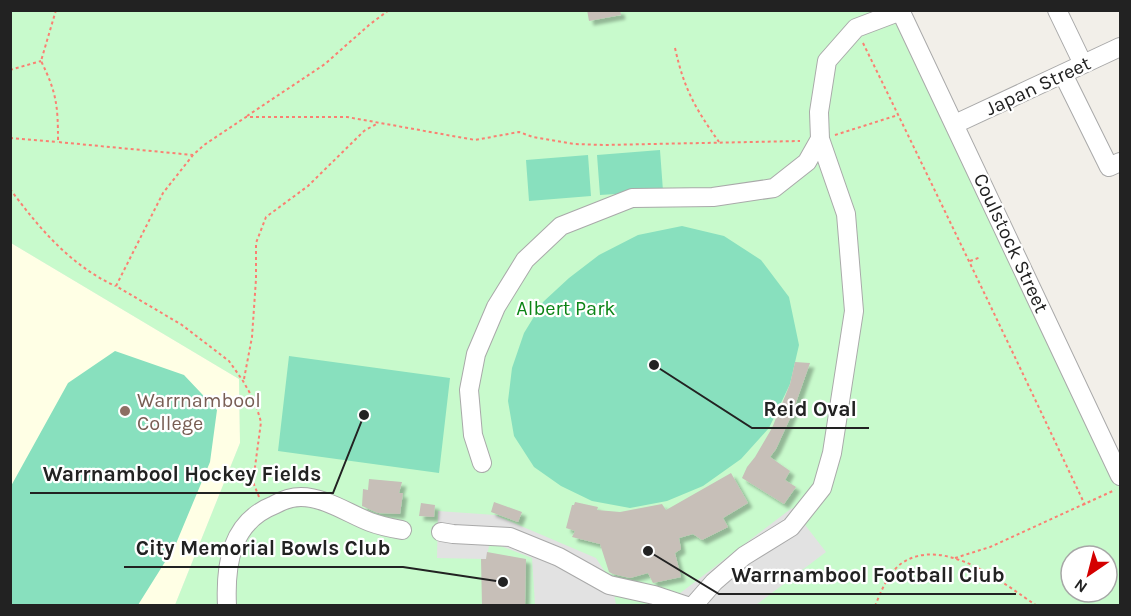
<svg xmlns="http://www.w3.org/2000/svg" width="1131" height="616" viewBox="0 0 1131 616" font-family="Karla,sans-serif">
  <style>
    .education { fill: #ffffe5 }
    .park { fill: #c8facc; fill-rule: evenodd }
    .pitch { fill: #88e0be }
    .parking { fill: #e2e2e2 }
    .building { fill: #c7bfb8; filter: url(#shadow) }
    .lines { fill: none; stroke-linecap: round; stroke-linejoin: round }
    .minor-casing { stroke: #a9a9a9; stroke-width: 20 }
    .path { stroke: #fa8072; stroke-width: 2; stroke-dasharray: 3 3; stroke-linecap: butt }
    .minor { stroke: #fff; stroke-width: 18 }
    .education-dot { fill: #8d6e63; stroke: #fff; stroke-width: 2 }
    .labels { text-anchor: middle; dominant-baseline: central; stroke-width: 4.5; stroke-linejoin: round; paint-order: stroke }
    .street-label { font-size: 20px; fill: #222; stroke: #fff }
    .park-label { font-size: 20px; fill: #0c8416; stroke: #fff }
    .education-label { font-size: 20px; fill: #785e54; stroke: #fff; text-anchor: start }
    .leader { fill: none; stroke: #222; stroke-width: 2 }
    .callout-dot { fill: #222; stroke: #fff; stroke-width: 2 }
    .callout-label { font-size: 21px; text-anchor: middle; font-weight: bold; fill: #222; stroke: #fff; stroke-width: 4.5; stroke-linejoin: round; paint-order: stroke }
  </style>
  <defs>
    <filter id="shadow"><feDropShadow dx="4.5" dy="4.5" stdDeviation="1.5" flood-color="#0004"/></filter>
  </defs>
  <rect width="100%" height="100%" fill="#f2efe9"/>
  <!-- education -->
  <path class="education" d="M 11,243 L 239,379 L 240,443 L 175,605 L 11,606 Z"/>
  <!-- park -->
  <path class="park" d="M 11,11 L 894,11 L 1120,489 L 1120,605 L 175,605 L 240,443 L 239,379 L 11,243 ZM 1071,556 L 1107,556 L 1107,592 L 1071,592 Z"/>
  <!-- pitch -->
  <path class="pitch" d="M 660,150 L 663,191 L 600,195 L 597,155 Z
    M 588,155 L 591,196 L 529,201 L 526,160 Z
    M 682,226 L 724,236 L 761,260 L 789,297 L 799,345 L 790,384 L 769,428 L 741,459 L 703,486 L 667,501 L 630,508 L 592,501 L 561,486 L 534,467 L 514,436 L 508,401 L 512,368 L 524,333 L 543,302 L 569,278 L 599,255 L 638,235 Z
    M 115,351 L 184,375 L 217,410 L 210,462 L 175,546 L 138,605 L 11,605 L 11,486 L 68,383 Z
    M 289,356 L 450,378 L 439,473 L 278,451 Z"/>
  <!-- parking -->
  <path class="parking" d="M 792,508 L 826,552 L 756,605 L 680,605 L 679,594 Z
    M 438,511 L 495,515 L 596,558 L 612,583 L 616,605 L 535,605 L 532,558 L 490,542 L 486,559 L 437,558 Z"/>
  <!-- building -->
  <path class="building" d="M 587,10 L 620,10 L 621,15 L 589,21 Z
    M 795,362 L 810,363 L 792,414 L 776,449 L 770,457 L 790,471 L 785,480 L 796,487 L 784,504 L 742,478 L 747,467 L 755,457 L 772,428 L 790,384 Z
    M 731,473 L 748,503 L 723,518 L 728,527 L 702,540 L 693,534 L 679,538 L 681,549 L 675,553 L 681,577 L 653,583 L 648,573 L 630,578 L 613,574 L 609,572 L 600,544 L 572,537 L 575,531 L 566,528 L 572,505 L 574,505 L 575,502 L 598,507 L 597,510 L 620,512 L 662,504 L 666,510 Z
    M 369,479 L 402,482 L 399,493 L 403,493 L 400,514 L 378,513 L 362,506 L 363,489 L 368,490 Z
    M 494,502 L 522,512 L 518,522 L 491,512 Z
    M 421,503 L 435,505 L 434,517 L 419,516 Z
    M 487,552 L 526,559 L 525,606 L 482,606 L 481,559 L 486,559 Z"/>
  <g class="lines">
    <defs>
      <path id="minor" d="M 900,10 L 1120,476
        M 1057,10 L 1083,64
        M 1063,74 L 1109,167 L 1120,162
        M 955,124 L 1120,47
        M 482,463 L 473,435 L 469,390 L 476,354 L 496,307 L 525,260 L 561,226 L 632,198 L 713,197 L 774,188 L 807,162 L 820,139
        M 441,532 L 453,534 L 510,537 L 559,557 L 609,585 L 654,595 L 687,606
        M 227,606 C 225,564 231,522 274,505 C 281,501 292,497 301,497 C 325,497 349,514 370,522 C 380,526 391,528 402,530
        M 693,606 L 714,582 L 744,556 L 791,527 L 822,488 L 832,453 L 854,311 L 846,214 L 820,139 L 819,112 L 827,61 L 856,28 L 901,11"/>
    </defs>
    <!-- minor casing -->
    <use href="#minor" class="minor-casing"/>
    <!-- path -->
    <path class="path" d="M 56,10 L 41,61 C 57,93 58,107 58,142 L 193,155
      M 863,43 C 938,196 1012,350 1085,505
      M 675,48 C 684,89 695,108 719,142
      M 10,70 L 41,61
      M 247,116 L 325,64 L 369,25 L 389,10
      M 835,135 L 898,115
      M 10,138 L 58,142
      M 10,189 C 40,229 69,264 115,286
      M 970,261 L 981,257
      M 244,379 L 252,337 L 256,279 L 256,243 L 266,217 L 308,186 L 364,131 L 378,123
      M 259,497 L 253,482 L 261,422 L 255,402 L 243,381 L 229,361 L 182,325 L 116,286 L 163,193 L 193,155 L 204,145 L 246,117 L 347,117 L 475,140 L 519,132 L 533,137 L 574,144 L 604,145 L 800,141
      M 955,558 L 990,547 L 1115,490
      M 875,606 C 881,591 889,572 902,563 C 944,535 1003,583 1037,606"/>
    <!-- minor -->
    <use href="#minor" class="minor"/>
  </g>
  <!-- markers -->
  <circle class="education-dot" cx="125" cy="411" r="6"/>
  <g class="labels">
    <!-- street labels -->
    <g class="street-label">
      <text transform="translate(1038 86) rotate(-25)">Japan Street</text>
      <text transform="translate(1011 243) rotate(65)">Coulstock Street</text>
    </g>
    <!-- park labels -->
    <g class="park-label">
      <text x="566" y="308">Albert Park</text>
    </g>
    <!-- education labels -->
    <g class="education-label">
      <text x="137" y="400">Warrnambool<tspan x="137" dy="23">College</tspan></text>
    </g>
  </g>
  <!-- callouts -->
  <path class="leader" d="M654 365L752 428H869M364 415L333 493H30M503 582L403 567H124M648 551L719 594H1016"/>
  <g class="callout-dot">
    <circle cx="654" cy="365" r="6"/>
    <circle cx="364" cy="415" r="6"/>
    <circle cx="503" cy="582" r="6"/>
    <circle cx="648" cy="551" r="6"/>
  </g>
  <g class="callout-label">
    <text x="810" y="416">Reid Oval</text>
    <text x="182" y="481">Warrnambool Hockey Fields</text>
    <text x="263" y="555">City Memorial Bowls Club</text>
    <text x="868" y="582">Warrnambool Football Club</text>
  </g>
  <!-- border -->
  <rect width="1131" height="616" fill="none" stroke="#222222" stroke-width="24"/>
  <!-- north arrow -->
  <g transform="translate(1089 574) rotate(215)"><circle r="28" fill="#ffffff" stroke="#a7a7a7" stroke-width="1.5"/>
  <path d="M0-4.5L10 22L0 15L-10 22Z" fill="#d40000"/>
  <text y="-9" font-size="16" font-weight="bold" text-anchor="middle" fill="#222222">N</text>
  </g>
</svg>
